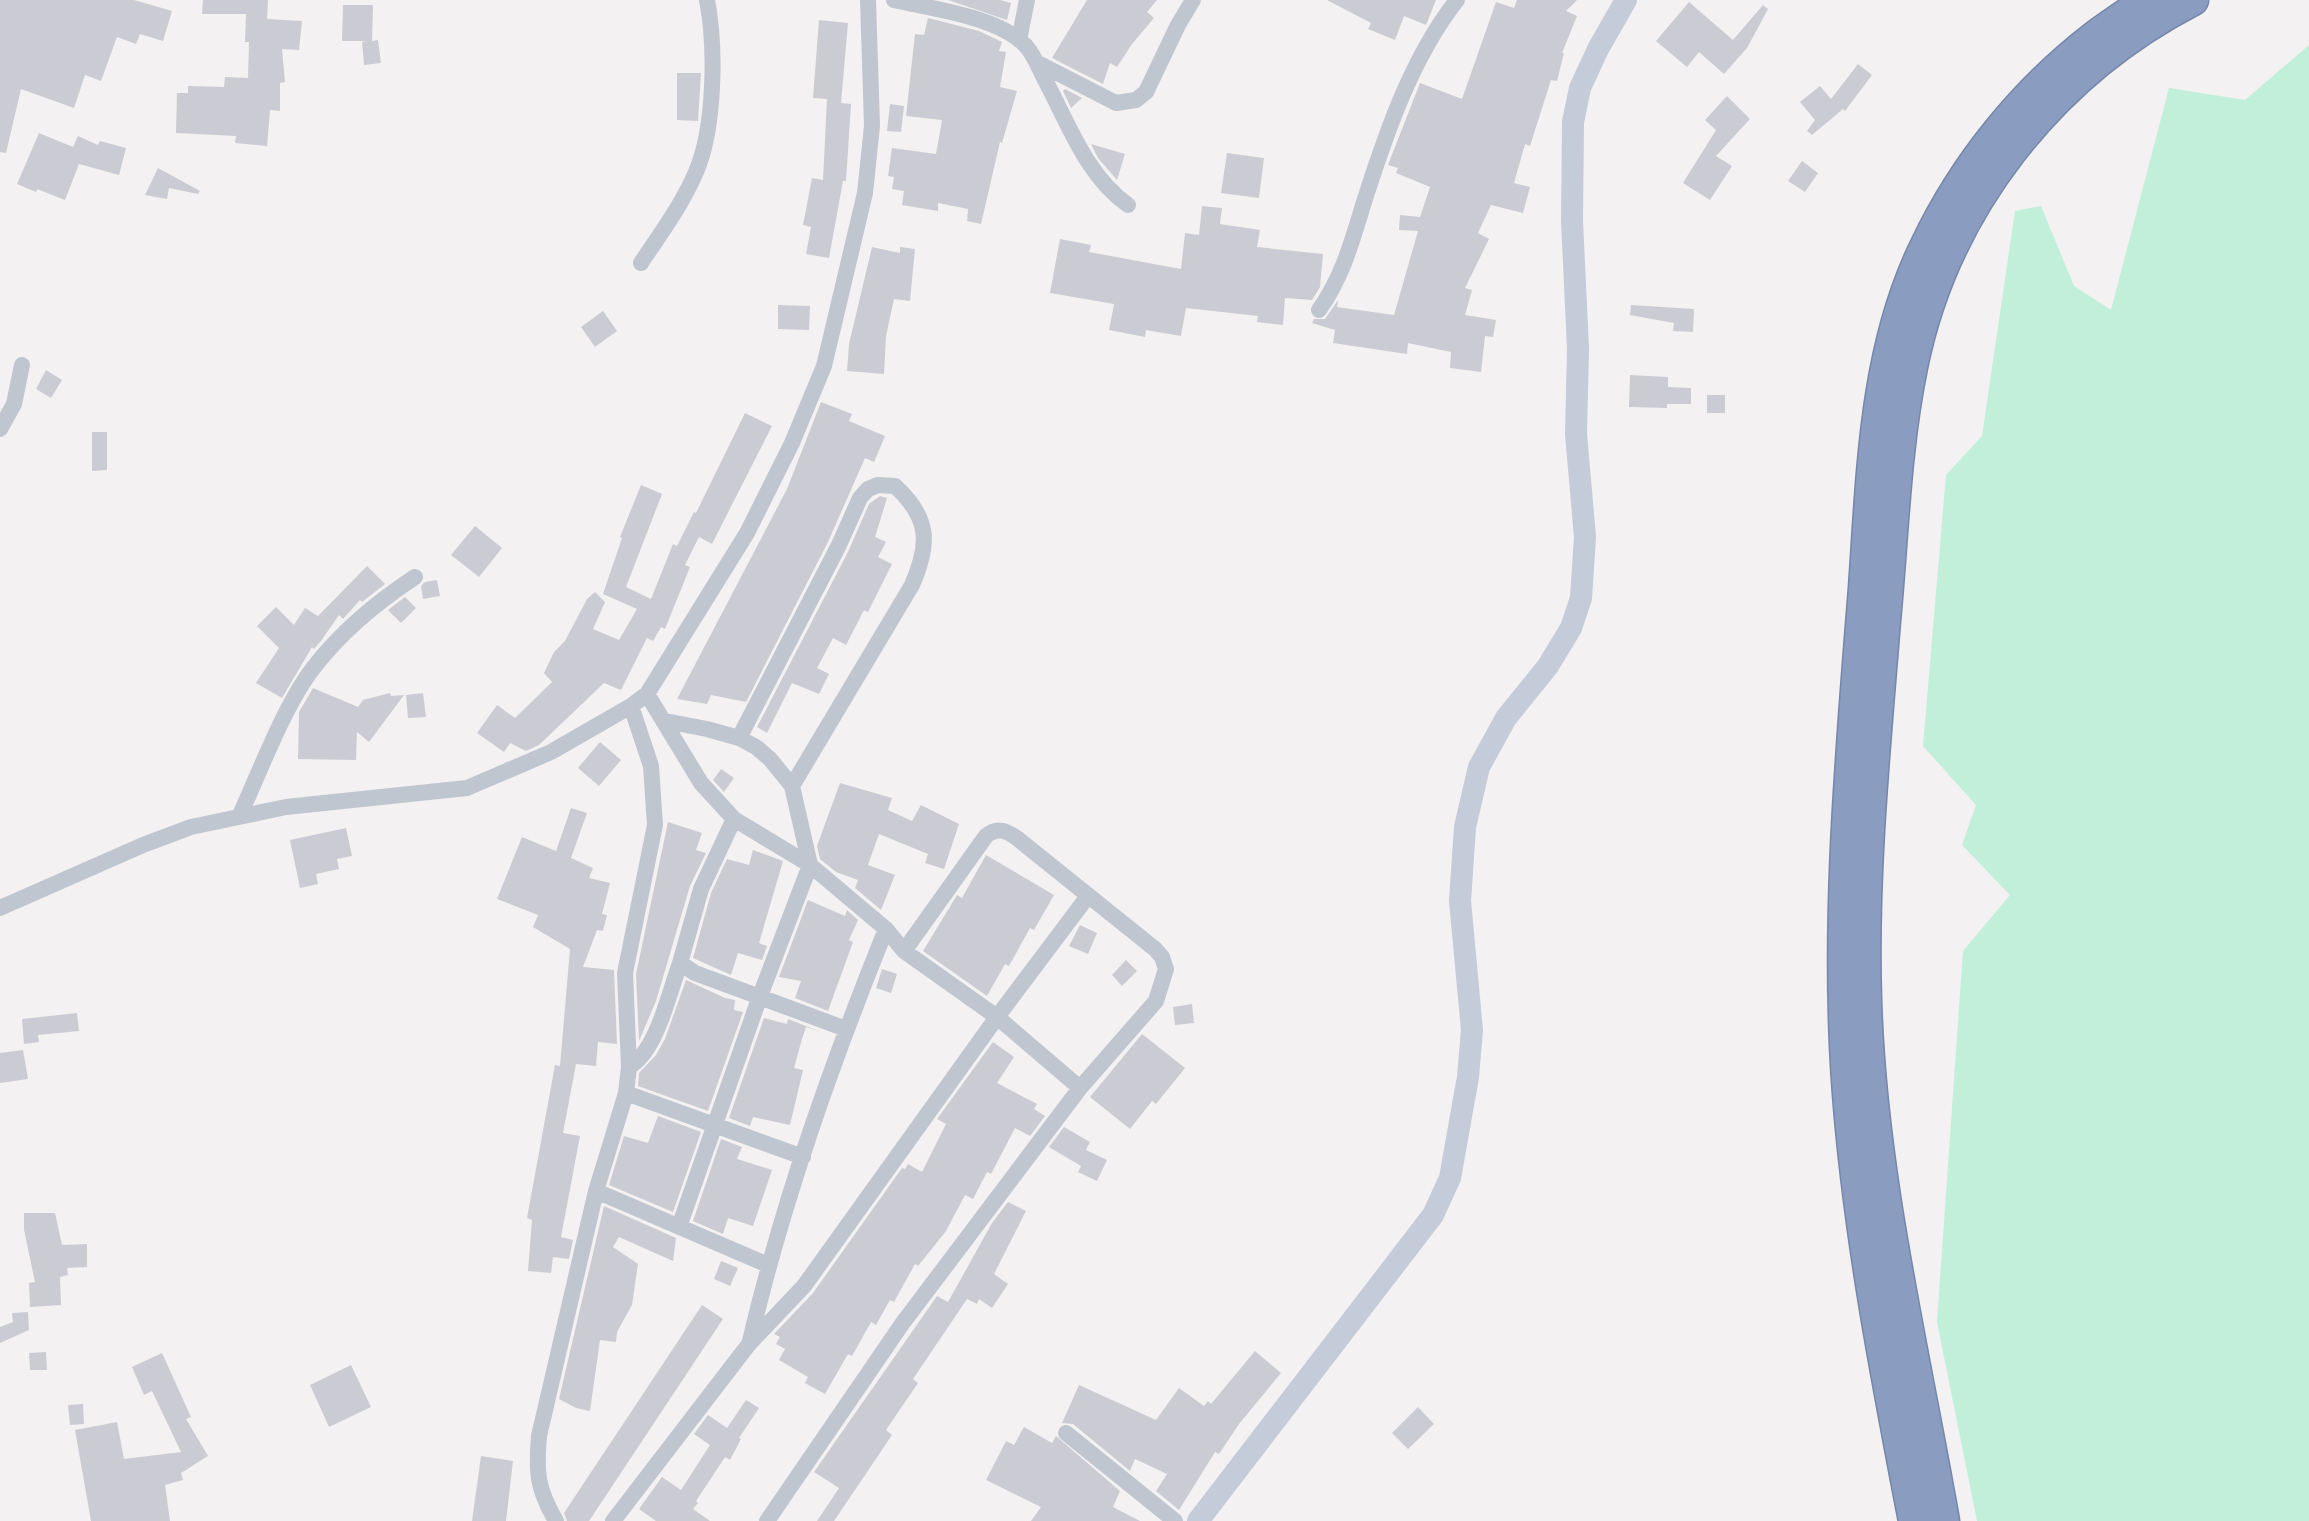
<svg xmlns="http://www.w3.org/2000/svg" width="2309" height="1521" viewBox="0 0 2309 1521" font-family="Commissioner,sans-serif">
  <style>
    .green { fill: #c1efda }
    .building { fill: #cbccd3 }
    .lines { fill: none; stroke-linecap: round; stroke-linejoin: round }
    .highway-casing { stroke: #7587ab; stroke-width: 33 }
    .street { stroke: #bfc6d0; stroke-width: 16 }
    .secondary { stroke: #c4cbd9; stroke-width: 22 }
    .highway { stroke: #8a9cbf; stroke-width: 30 }
  </style>
  <rect width="100%" height="100%" fill="#f3f1f1"/>
  <!-- green -->
  <path class="green" d="M 2309,45 L 2309,1521 L 1977,1521 L 1937,1322 L 1963,951 L 2010,895 L 1962,845 L 1976,805 L 1923,746 L 1946,475 L 1982,436 L 2015,211 L 2041,206 L 2074,286 L 2111,310 L 2169,88 L 2245,100 Z"/>
  <!-- building -->
  <path class="building" d="M 0,0 L 134,0 L 172,11 L 163,41 L 140,34 L 136,44 L 117,37 L 101,81 L 85,75 L 74,108 L 21,89 L 6,153 L 0,152 Z
    M 203,0 L 268,0 L 267,19 L 302,21 L 299,50 L 282,49 L 285,82 L 280,83 L 280,111 L 270,110 L 267,146 L 235,143 L 236,136 L 176,133 L 177,93 L 188,93 L 188,86 L 224,87 L 225,77 L 248,78 L 249,42 L 245,42 L 246,14 L 202,14 Z
    M 948,0 L 1000,0 L 1011,3 L 1007,20 Z
    M 1087,0 L 1157,0 L 1147,12 L 1154,18 L 1132,44 L 1117,67 L 1110,63 L 1103,84 L 1052,58 Z
    M 1327,0 L 1436,0 L 1426,25 L 1404,16 L 1395,40 L 1368,29 L 1371,23 Z
    M 1517,0 L 1577,0 L 1566,11 L 1577,16 L 1562,53 L 1564,53 L 1557,81 L 1551,80 L 1530,146 L 1525,144 L 1514,183 L 1530,187 L 1523,213 L 1491,205 L 1478,233 L 1489,239 L 1465,288 L 1472,290 L 1465,315 L 1496,320 L 1493,337 L 1485,336 L 1481,372 L 1450,368 L 1451,352 L 1408,343 L 1407,354 L 1333,343 L 1335,330 L 1312,323 L 1314,319 L 1325,319 L 1338,300 L 1337,307 L 1394,315 L 1418,231 L 1399,230 L 1400,215 L 1420,217 L 1430,187 L 1396,173 L 1398,168 L 1388,165 L 1420,83 L 1462,99 L 1496,2 L 1514,8 Z
    M 1689,2 L 1733,40 L 1763,5 L 1768,9 L 1747,48 L 1724,74 L 1699,52 L 1687,67 L 1656,41 Z
    M 343,5 L 373,5 L 372,41 L 378,40 L 381,63 L 364,65 L 362,42 L 368,41 L 342,41 Z
    M 928,18 L 979,31 L 1002,42 L 999,51 L 1006,52 L 1000,87 L 1017,91 L 1002,143 L 1000,142 L 981,224 L 967,221 L 968,209 L 938,203 L 938,211 L 902,205 L 904,191 L 892,189 L 894,177 L 888,176 L 892,148 L 936,154 L 942,120 L 906,116 L 915,34 L 924,35 Z
    M 819,20 L 848,23 L 841,103 L 851,104 L 846,181 L 843,181 L 829,258 L 806,254 L 811,227 L 803,225 L 812,178 L 823,180 L 827,99 L 813,98 Z
    M 1858,64 L 1872,75 L 1845,111 L 1843,109 L 1812,135 L 1807,131 L 1815,120 L 1800,102 L 1820,86 L 1831,99 Z
    M 677,73 L 701,73 L 698,121 L 677,120 Z
    M 1065,89 L 1082,98 L 1071,108 L 1063,91 Z
    M 1727,96 L 1750,119 L 1716,156 L 1732,166 L 1710,200 L 1683,183 L 1716,130 L 1705,120 Z
    M 890,104 L 904,106 L 901,132 L 887,131 Z
    M 39,133 L 73,147 L 78,136 L 98,145 L 100,141 L 126,148 L 119,175 L 79,164 L 65,200 L 37,189 L 36,192 L 17,184 Z
    M 1091,144 L 1125,154 L 1117,180 L 1098,158 Z
    M 1227,153 L 1264,158 L 1259,198 L 1221,193 Z
    M 1802,161 L 1818,173 L 1805,192 L 1788,181 Z
    M 158,168 L 200,191 L 198,194 L 169,188 L 167,199 L 145,195 Z
    M 1202,206 L 1222,208 L 1220,224 L 1260,230 L 1257,247 L 1323,254 L 1320,287 L 1312,300 L 1285,298 L 1283,325 L 1257,322 L 1258,316 L 1186,308 L 1181,336 L 1146,330 L 1145,337 L 1109,330 L 1114,304 L 1050,293 L 1060,239 L 1091,245 L 1089,252 L 1181,269 L 1185,233 L 1199,235 Z
    M 872,247 L 900,253 L 900,247 L 915,249 L 910,301 L 894,299 L 886,336 L 884,374 L 847,371 L 849,344 Z
    M 778,305 L 810,306 L 809,330 L 778,329 Z
    M 1631,305 L 1694,309 L 1693,332 L 1673,331 L 1674,323 L 1630,315 Z
    M 603,311 L 617,331 L 595,347 L 581,327 Z
    M 46,370 L 62,380 L 51,398 L 36,389 Z
    M 1630,375 L 1668,377 L 1668,387 L 1691,388 L 1691,404 L 1667,404 L 1667,408 L 1629,407 Z
    M 1707,395 L 1725,395 L 1725,413 L 1707,413 Z
    M 821,402 L 852,414 L 849,421 L 885,436 L 874,462 L 865,458 L 828,542 L 746,702 L 711,695 L 707,704 L 677,699 L 787,489 Z
    M 745,413 L 772,426 L 712,544 L 699,537 L 685,565 L 690,567 L 665,629 L 661,627 L 653,641 L 647,638 L 621,690 L 604,683 L 539,745 L 526,751 L 510,743 L 504,752 L 477,733 L 497,705 L 515,718 L 552,682 L 544,673 L 554,652 L 565,641 L 587,599 L 595,592 L 605,602 L 593,629 L 619,640 L 637,609 L 603,594 L 622,538 L 620,537 L 641,485 L 662,494 L 626,587 L 651,599 L 673,544 L 677,546 L 694,512 L 696,513 Z
    M 92,432 L 107,432 L 107,470 L 92,471 Z
    M 880,496 L 887,498 L 875,537 L 886,542 L 878,557 L 892,564 L 868,612 L 864,610 L 846,645 L 833,638 L 817,668 L 829,674 L 819,694 L 792,683 L 767,733 L 757,727 L 848,552 L 869,504 Z
    M 475,526 L 502,548 L 479,577 L 451,555 Z
    M 367,566 L 385,584 L 362,602 L 360,600 L 343,619 L 339,615 L 321,641 L 314,649 L 312,647 L 282,698 L 256,683 L 279,648 L 257,626 L 276,607 L 294,625 L 305,608 L 318,616 Z
    M 437,580 L 440,596 L 423,599 L 421,586 L 425,582 Z
    M 405,597 L 416,608 L 401,623 L 388,610 Z
    M 313,688 L 358,707 L 363,700 L 390,693 L 391,696 L 404,695 L 369,742 L 357,732 L 356,760 L 298,759 L 299,712 Z
    M 423,693 L 426,717 L 408,718 L 406,695 Z
    M 600,742 L 621,760 L 599,786 L 578,768 Z
    M 721,769 L 734,778 L 724,792 L 713,780 Z
    M 840,783 L 892,798 L 888,810 L 912,821 L 921,805 L 959,824 L 944,869 L 925,863 L 928,854 L 879,834 L 868,865 L 895,875 L 881,910 L 855,888 L 858,880 L 836,872 L 820,859 L 817,846 Z
    M 571,808 L 587,813 L 571,858 L 593,868 L 589,878 L 610,883 L 602,914 L 607,915 L 603,931 L 597,930 L 583,967 L 614,970 L 617,1044 L 598,1042 L 596,1066 L 576,1064 L 563,1133 L 580,1136 L 561,1237 L 573,1240 L 569,1259 L 553,1257 L 551,1273 L 528,1271 L 532,1220 L 527,1218 L 555,1065 L 560,1066 L 570,949 L 533,927 L 538,915 L 497,899 L 522,837 L 556,851 Z
    M 668,822 L 702,833 L 696,850 L 706,853 L 690,886 L 656,1001 L 639,1041 L 636,974 Z
    M 346,828 L 352,856 L 337,859 L 339,869 L 316,874 L 318,884 L 300,888 L 290,840 Z
    M 753,850 L 783,861 L 759,943 L 767,946 L 762,960 L 738,953 L 731,975 L 693,958 L 711,893 L 727,859 L 749,865 Z
    M 986,855 L 1054,895 L 1034,930 L 1030,928 L 1009,966 L 1005,964 L 987,996 L 923,951 L 957,895 L 962,898 Z
    M 808,900 L 845,916 L 847,910 L 858,920 L 849,940 L 853,942 L 828,1011 L 795,998 L 801,981 L 779,977 Z
    M 1080,925 L 1097,933 L 1088,954 L 1069,946 Z
    M 1126,960 L 1137,971 L 1122,986 L 1112,975 Z
    M 882,969 L 897,974 L 891,993 L 876,988 Z
    M 686,980 L 725,998 L 735,1000 L 734,1010 L 743,1012 L 708,1111 L 638,1086 L 639,1073 L 656,1055 L 665,1039 Z
    M 1192,1004 L 1194,1023 L 1175,1025 L 1173,1007 Z
    M 77,1013 L 79,1031 L 38,1035 L 39,1042 L 24,1044 L 22,1019 Z
    M 764,1018 L 787,1024 L 788,1019 L 821,1032 L 806,1027 L 802,1039 L 794,1068 L 803,1070 L 790,1125 L 753,1117 L 750,1126 L 729,1118 Z
    M 1142,1034 L 1185,1068 L 1156,1104 L 1152,1101 L 1130,1129 L 1090,1097 Z
    M 993,1042 L 1014,1057 L 997,1083 L 1037,1104 L 1034,1109 L 1045,1116 L 1030,1136 L 1015,1128 L 991,1174 L 987,1172 L 973,1199 L 965,1195 L 946,1231 L 918,1266 L 915,1264 L 894,1302 L 890,1300 L 876,1325 L 871,1322 L 852,1356 L 848,1354 L 825,1394 L 805,1383 L 808,1377 L 779,1360 L 785,1349 L 776,1344 L 780,1337 L 774,1334 L 813,1293 L 902,1168 L 905,1169 L 908,1164 L 922,1172 L 946,1124 L 937,1119 Z
    M 23,1050 L 28,1079 L 0,1083 L 0,1053 Z
    M 658,1116 L 701,1132 L 673,1212 L 609,1185 L 624,1136 L 648,1143 Z
    M 1064,1127 L 1090,1142 L 1086,1150 L 1107,1160 L 1097,1181 L 1078,1172 L 1081,1166 L 1049,1147 Z
    M 721,1139 L 742,1147 L 737,1159 L 772,1170 L 753,1226 L 728,1218 L 723,1234 L 693,1221 Z
    M 1008,1202 L 1026,1211 L 994,1274 L 1008,1284 L 992,1308 L 979,1299 L 977,1304 L 967,1299 L 913,1379 L 918,1383 L 886,1430 L 892,1435 L 834,1521 L 817,1521 L 839,1488 L 814,1472 L 937,1296 L 948,1302 L 992,1223 Z
    M 604,1206 L 676,1238 L 673,1261 L 619,1237 L 613,1247 L 638,1264 L 632,1305 L 617,1332 L 616,1342 L 600,1340 L 590,1411 L 576,1408 L 559,1399 Z
    M 24,1213 L 55,1213 L 62,1245 L 87,1244 L 87,1267 L 67,1268 L 68,1275 L 60,1277 L 61,1305 L 30,1307 L 29,1283 L 35,1282 L 24,1230 Z
    M 721,1261 L 738,1268 L 730,1286 L 714,1279 Z
    M 702,1305 L 723,1319 L 589,1521 L 567,1521 L 564,1513 Z
    M 28,1312 L 29,1330 L 0,1343 L 0,1327 L 13,1322 L 12,1313 Z
    M 1255,1351 L 1281,1373 L 1239,1424 L 1219,1454 L 1215,1452 L 1179,1510 L 1156,1491 L 1167,1474 L 1135,1459 L 1130,1471 L 1073,1424 L 1062,1423 L 1079,1385 L 1156,1420 L 1179,1388 L 1204,1406 L 1208,1401 L 1211,1404 Z
    M 46,1352 L 47,1370 L 30,1370 L 29,1353 Z
    M 162,1353 L 191,1417 L 186,1419 L 208,1456 L 181,1473 L 183,1480 L 165,1485 L 170,1521 L 91,1521 L 75,1430 L 117,1422 L 124,1459 L 181,1452 L 152,1391 L 144,1395 L 132,1367 Z
    M 351,1365 L 371,1407 L 329,1427 L 310,1385 Z
    M 746,1400 L 759,1408 L 739,1438 L 741,1439 L 730,1460 L 725,1457 L 696,1501 L 698,1503 L 693,1509 L 710,1521 L 656,1521 L 639,1509 L 662,1477 L 681,1490 L 710,1445 L 694,1434 L 708,1415 L 727,1428 Z
    M 83,1404 L 84,1424 L 70,1425 L 68,1405 Z
    M 1418,1407 L 1434,1424 L 1408,1449 L 1392,1433 Z
    M 1024,1427 L 1052,1443 L 1056,1436 L 1120,1491 L 1113,1507 L 1140,1521 L 1031,1521 L 1041,1507 L 986,1480 L 1006,1441 L 1014,1445 Z
    M 481,1456 L 513,1461 L 506,1521 L 472,1521 Z"/>
  <g class="lines">
    <defs>
      <path id="highway" d="M 1914,1521 C 1887,1380 1859,1237 1848,1094 C 1835,929 1851,753 1864,588 C 1872,473 1874,350 1926,245 C 1964,165 2023,92 2094,37 C 2111,24 2130,12 2147,0
        M 1944,1521 C 1914,1349 1871,1175 1866,1000 C 1862,874 1875,746 1885,621 C 1893,537 1895,450 1912,367 C 1944,209 2050,74 2193,0"/>
    </defs>
    <!-- highway casing -->
    <use href="#highway" class="highway-casing"/>
    <!-- street -->
    <path class="street" d="M 894,0 C 933,9 999,17 1026,46 C 1034,55 1039,68 1044,78 C 1068,122 1086,176 1128,205
      M 1019,40 L 1027,0
      M 1036,62 L 1116,103 L 1136,100 L 1146,92 L 1178,25 L 1193,0
      M 641,263 C 660,234 682,205 696,172 C 715,128 716,47 707,0
      M 1319,310 C 1343,276 1352,241 1364,202 C 1386,133 1412,57 1457,0
      M 0,429 L 14,404 L 22,365
      M 647,694 L 701,783 L 734,819 L 810,865 L 886,929 L 904,951 L 997,1017 L 1080,1088
      M 665,721 L 707,729 L 739,738 L 756,747 L 770,759 L 792,786 L 810,865 L 760,996 L 679,1227
      M 739,738 L 838,547 L 860,498 L 868,489 L 878,485 L 895,486 C 930,518 930,544 912,585 L 792,786
      M 240,815 C 260,771 285,704 314,667 C 342,631 377,602 415,577
      M 734,819 L 701,889 L 680,963 L 695,973 L 846,1029
      M 0,908 L 143,845 L 191,827 L 286,807 L 467,788 L 551,752 L 631,706 L 647,694 L 747,533 L 792,443 L 824,366 L 865,193 L 872,126 L 868,0
      M 629,1067 C 657,1051 669,993 680,963
      M 626,1093 L 803,1157
      M 596,1191 L 768,1265
      M 750,1341 C 783,1200 832,1063 886,929
      M 1066,1433 L 1175,1521
      M 556,1521 C 537,1489 536,1472 539,1436 L 596,1191 L 626,1093 L 629,1067 L 625,973 L 655,825 L 651,766 L 631,706
      M 613,1521 L 749,1344 L 804,1286 L 997,1017 L 1088,896
      M 767,1521 L 902,1324 L 1080,1088 L 1156,1001 L 1166,969 L 1162,957 L 1155,949 L 1018,839 C 1007,831 998,826 986,836 L 904,951"/>
    <!-- secondary -->
    <path class="secondary" d="M 1198,1521 L 1433,1215 L 1450,1178 L 1468,1077 L 1472,1030 L 1460,901 L 1465,827 L 1479,767 L 1506,718 L 1548,666 L 1571,628 L 1581,598 L 1585,537 L 1576,434 L 1578,348 L 1572,221 L 1573,122 L 1580,88 L 1598,49 L 1626,0"/>
    <!-- highway -->
    <use href="#highway" class="highway"/>
  </g>
</svg>
